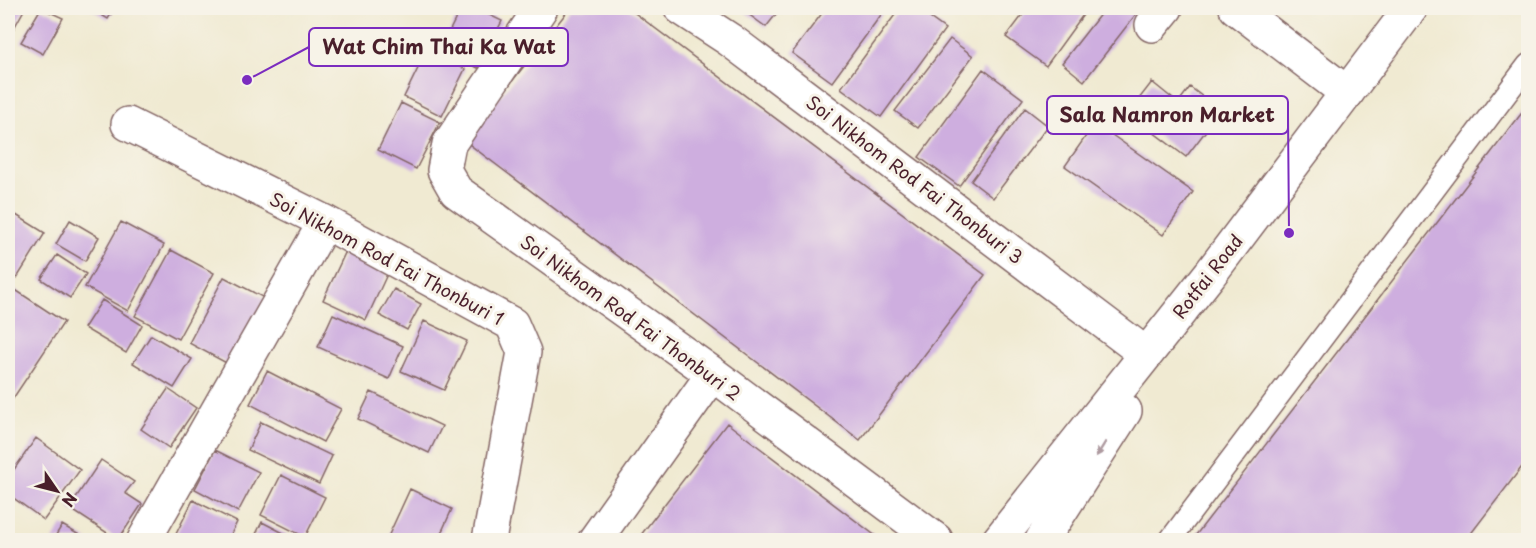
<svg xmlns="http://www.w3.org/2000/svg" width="1536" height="548" viewBox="0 0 1536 548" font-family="'Playpen Sans',sans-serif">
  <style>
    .building { fill: #ceaedf }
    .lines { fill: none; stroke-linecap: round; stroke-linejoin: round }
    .lane-casing { stroke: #846665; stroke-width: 24 }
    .street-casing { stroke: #846665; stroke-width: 36 }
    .secondary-casing { stroke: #846665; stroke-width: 36 }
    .lane { stroke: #fff; stroke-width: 21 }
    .street { stroke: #fff; stroke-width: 33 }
    .secondary { stroke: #fff; stroke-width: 33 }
    .oneway { fill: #ae9aa0 }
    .labels { text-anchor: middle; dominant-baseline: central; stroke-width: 6; stroke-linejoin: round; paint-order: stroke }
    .street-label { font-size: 18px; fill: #4a1f2b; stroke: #f7f3e8 }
    .leader { fill: none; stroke: #7b2cbf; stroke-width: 2 }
    .callout-dot { fill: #7b2cbf; stroke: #f7f3e8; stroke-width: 2 }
    .callout { fill: #f7f3e8; stroke: #7b2cbf; stroke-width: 2 }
    .callout-label { font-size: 20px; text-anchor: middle; font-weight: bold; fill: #4a1f2b }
  </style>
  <rect width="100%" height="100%" fill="#f7f3e8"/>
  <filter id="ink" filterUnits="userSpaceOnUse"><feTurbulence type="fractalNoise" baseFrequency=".0167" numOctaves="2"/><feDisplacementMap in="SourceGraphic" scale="12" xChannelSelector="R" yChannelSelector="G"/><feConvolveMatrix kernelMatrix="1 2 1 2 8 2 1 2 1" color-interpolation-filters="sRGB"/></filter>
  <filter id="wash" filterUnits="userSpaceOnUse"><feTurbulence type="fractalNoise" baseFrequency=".008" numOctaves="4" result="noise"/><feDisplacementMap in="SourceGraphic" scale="24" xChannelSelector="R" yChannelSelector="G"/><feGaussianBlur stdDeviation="1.35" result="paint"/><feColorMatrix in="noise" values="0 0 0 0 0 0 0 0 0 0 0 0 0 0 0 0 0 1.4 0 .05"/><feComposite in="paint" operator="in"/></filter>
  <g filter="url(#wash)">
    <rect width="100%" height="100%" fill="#f0ead2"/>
    <g id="blocks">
      <!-- building -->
      <path class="building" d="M 8,8 L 25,8 L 8,39 Z
        M 41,8 L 63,18 L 43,54 L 21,42 Z
        M 90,8 L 115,8 L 108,19 Z
        M 461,8 L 475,8 L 502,21 L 478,68 L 440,50 Z
        M 570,8 L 628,8 L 985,275 L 860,440 L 465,141 Z
        M 740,8 L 781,8 L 766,27 Z
        M 826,8 L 886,8 L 832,82 L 792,53 Z
        M 900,8 L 916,8 L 945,29 L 881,117 L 841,88 Z
        M 1028,8 L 1088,8 L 1046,66 L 1006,37 Z
        M 1105,8 L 1140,9 L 1084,81 L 1062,63 Z
        M 950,39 L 973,56 L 918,128 L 895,111 Z
        M 427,50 L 465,69 L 442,116 L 404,97 Z
        M 983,69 L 1023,99 L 959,186 L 919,157 Z
        M 1152,82 L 1178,103 L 1190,87 L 1221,111 L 1186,157 L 1128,113 Z
        M 401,103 L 440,122 L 416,169 L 378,150 Z
        M 1528,105 L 1528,459 L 1466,540 L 1192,540 Z
        M 1025,108 L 1048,126 L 993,198 L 971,181 Z
        M 1095,123 L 1193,192 L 1163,235 L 1065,166 Z
        M 8,210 L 45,233 L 17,278 L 8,272 Z
        M 70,220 L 99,237 L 85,261 L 56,244 Z
        M 121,222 L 164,245 L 128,311 L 85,287 Z
        M 171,250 L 214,273 L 178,339 L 135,316 Z
        M 346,251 L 389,270 L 366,320 L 323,300 Z
        M 57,255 L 86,274 L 70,298 L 41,279 Z
        M 224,277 L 268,300 L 232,366 L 189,343 Z
        M 14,289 L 64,322 L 8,406 L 8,299 Z
        M 394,289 L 421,304 L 407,330 L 379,315 Z
        M 102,300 L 142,325 L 126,353 L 84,328 Z
        M 333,314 L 403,346 L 389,379 L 318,347 Z
        M 424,321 L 467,341 L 444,390 L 401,371 Z
        M 151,335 L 192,359 L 174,388 L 133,363 Z
        M 267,371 L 341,409 L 323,442 L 250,404 Z
        M 168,389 L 196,408 L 169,448 L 141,429 Z
        M 371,392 L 442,426 L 429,453 L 358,419 Z
        M 261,422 L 332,456 L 319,484 L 248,450 Z
        M 727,423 L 881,540 L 637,540 Z
        M 36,438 L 80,470 L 44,520 L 8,494 L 8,478 Z
        M 215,450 L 259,472 L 238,512 L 195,489 Z
        M 101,460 L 134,482 L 125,493 L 142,504 L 118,540 L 69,508 Z
        M 281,475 L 325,497 L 305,537 L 261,515 Z
        M 410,489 L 452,509 L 438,540 L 387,539 Z
        M 193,500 L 237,522 L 228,540 L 173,540 Z
        M 262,522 L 297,540 L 253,540 Z
        M 62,525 L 88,540 L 53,540 Z"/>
    </g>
  </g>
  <g filter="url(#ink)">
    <use href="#blocks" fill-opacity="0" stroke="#846665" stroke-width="1.5"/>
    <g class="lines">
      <defs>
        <path id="lane" d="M 1170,540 L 1528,65"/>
        <path id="street" d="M 541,8 L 449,144 L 444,170 L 456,191 L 713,374 L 936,540
          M 681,8 L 730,40 L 1146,354
          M 1236,8 L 1347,93
          M 1152,25 L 1166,8
          M 128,124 L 325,222 L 512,324 L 524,352 L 489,540
          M 144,540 L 325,222
          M 595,540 L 713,374"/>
        <path id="secondary" d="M 999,540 L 1210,274 L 1411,8
          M 1042,540 L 1125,411"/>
      </defs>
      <!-- lane casing -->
      <use href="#lane" class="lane-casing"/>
      <!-- street casing -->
      <use href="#street" class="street-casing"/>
      <!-- secondary casing -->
      <use href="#secondary" class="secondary-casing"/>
      <!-- lane -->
      <use href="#lane" class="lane"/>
      <!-- street -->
      <use href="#street" class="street"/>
      <!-- secondary -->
      <use href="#secondary" class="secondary"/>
    </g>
    <!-- one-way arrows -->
    <defs><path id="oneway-solid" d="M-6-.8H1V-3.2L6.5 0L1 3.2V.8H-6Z" transform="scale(1.5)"/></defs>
    <use class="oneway" href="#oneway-solid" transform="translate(1101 449) rotate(122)"/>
  </g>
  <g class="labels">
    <!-- street labels -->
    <g class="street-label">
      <text transform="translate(915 179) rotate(37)">Soi Nikhom Rod Fai Thonburi 3</text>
      <text transform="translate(387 258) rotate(28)">Soi Nikhom Rod Fai Thonburi 1</text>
      <text transform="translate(1207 276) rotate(-52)">Rotfai Road</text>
      <text transform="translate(631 317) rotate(36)">Soi Nikhom Rod Fai Thonburi 2</text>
    </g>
  </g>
  <!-- callouts -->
  <path class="leader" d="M247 80L309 47M1289 233L1288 115"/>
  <g class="callout-dot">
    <circle cx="247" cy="80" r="6"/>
    <circle cx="1289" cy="233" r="6"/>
  </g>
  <g class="callout">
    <rect x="309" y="28" width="259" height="38" rx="6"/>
    <rect x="1047" y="96" width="241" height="38" rx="6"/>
  </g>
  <g class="callout-label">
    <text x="439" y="54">Wat Chim Thai Ka Wat</text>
    <text x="1167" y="122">Sala Namron Market</text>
  </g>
  <!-- margin -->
  <rect width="1536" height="548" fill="none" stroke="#f7f3e8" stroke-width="30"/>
  <!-- north arrow -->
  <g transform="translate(57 491) rotate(125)" stroke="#f7f3e8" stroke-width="4.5" paint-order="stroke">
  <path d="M0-4.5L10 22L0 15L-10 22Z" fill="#4a1f2b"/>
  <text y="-9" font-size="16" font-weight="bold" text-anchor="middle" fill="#4a1f2b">N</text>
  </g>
</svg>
